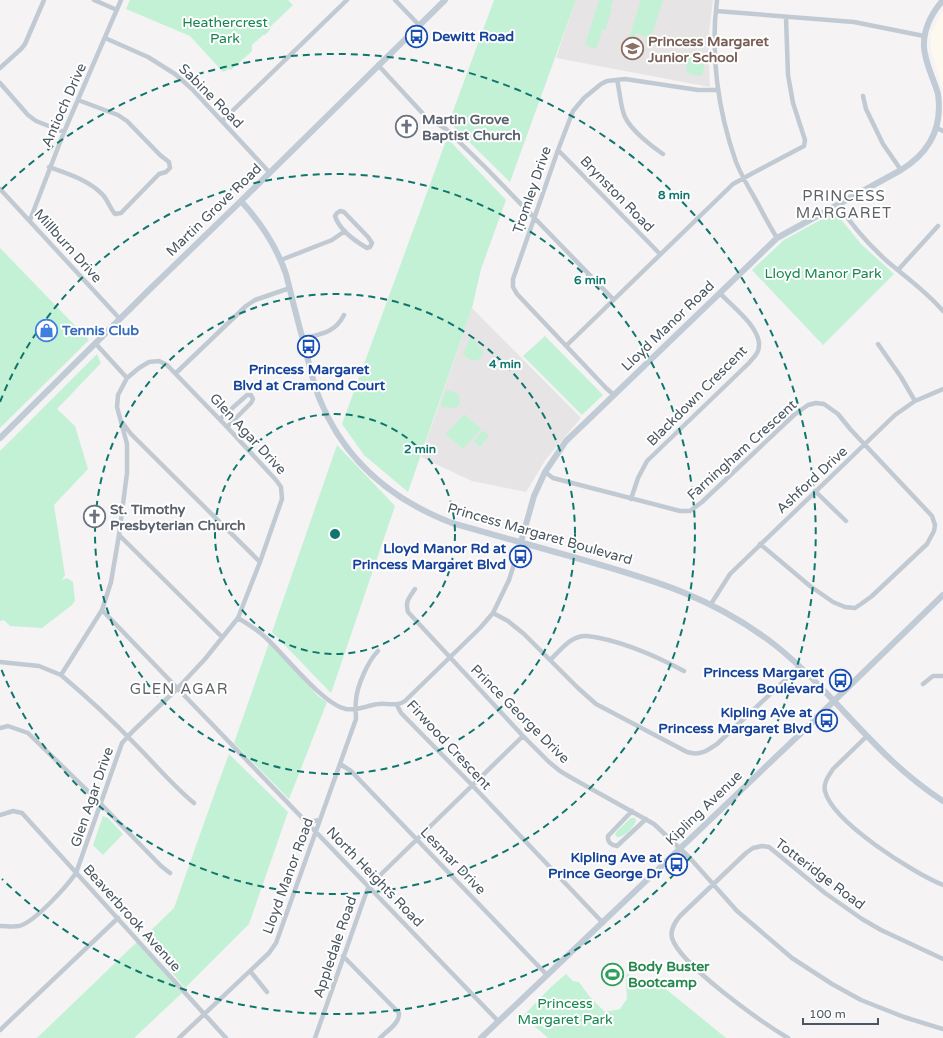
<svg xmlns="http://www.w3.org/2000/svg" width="943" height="1038" viewBox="0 0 943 1038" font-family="'Varela Round',sans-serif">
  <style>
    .commercial { fill: #fdf9ef }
    .education { fill: #e6e4e5 }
    .green { fill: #c3f1d5 }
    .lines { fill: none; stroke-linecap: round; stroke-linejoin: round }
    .street { stroke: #c1cad2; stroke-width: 4.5 }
    .secondary { stroke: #c1cbd6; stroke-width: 6 }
    .ring { fill: none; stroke: #0f766e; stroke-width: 2; stroke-dasharray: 7 5 }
    .labels { text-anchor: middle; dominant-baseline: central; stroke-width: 4; stroke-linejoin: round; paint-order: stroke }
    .park-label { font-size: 14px; fill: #17864f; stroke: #fff }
    .transit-label { font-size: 14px; font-weight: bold; fill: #164399; stroke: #fff; text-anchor: end }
    .education-label { font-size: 14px; font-weight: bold; fill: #785e54; stroke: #fff; text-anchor: start }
    .street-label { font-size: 14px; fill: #4a5661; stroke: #fff }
    .worship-label { font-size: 14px; font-weight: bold; fill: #5b616d; stroke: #fff; text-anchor: start }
    .shop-label { font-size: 14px; font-weight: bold; fill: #366cbe; stroke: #fff; text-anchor: start }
    .leisure-label { font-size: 14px; font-weight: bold; fill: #27864d; stroke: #fff; text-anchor: start }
    .neighbourhood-label { font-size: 15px; letter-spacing: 1px; fill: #5f6368; stroke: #fff }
    .centre { fill: #0f766e; stroke: #fff; stroke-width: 2 }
    .ring-label { font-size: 12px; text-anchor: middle; font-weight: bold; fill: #0f766e; stroke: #fff; stroke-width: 4; stroke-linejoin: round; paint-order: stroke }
  </style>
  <rect width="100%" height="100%" fill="#f5f3f3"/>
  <!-- commercial -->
  <path class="commercial" d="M 943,10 L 943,90 L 931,51 L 931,33 Z"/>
  <!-- education -->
  <path class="education" d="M 576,0 L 713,0 L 708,41 L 710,87 L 556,58 Z
    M 472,308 L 581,418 L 546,459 L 526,492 L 472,481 L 421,457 Z"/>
  <!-- green -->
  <path class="green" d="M 130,0 L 288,0 L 293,5 L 270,27 L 270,30 L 265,35 L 263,35 L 252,45 L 252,51 L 231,70 L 229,69 L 223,72 L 190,36 L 126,9 Z
    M 494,0 L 576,0 L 510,182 L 449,122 Z
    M 599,0 L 613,0 L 611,7 L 612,8 L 605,31 L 602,30 L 596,49 L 585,45 Z
    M 641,0 L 663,0 L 649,44 L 645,42 L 647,37 L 636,33 L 634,39 L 629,38 Z
    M 699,56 C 707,60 704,67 703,74 L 700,76 L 688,73 L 686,70 L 686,60 L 689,57 Z
    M 447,138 L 506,200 L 481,269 L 472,308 L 408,492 L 364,455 L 342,424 Z
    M 835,212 L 861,244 L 894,274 L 823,345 L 752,270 L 784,240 Z
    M 0,248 L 89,340 L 0,428 Z
    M 545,336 L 603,395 L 582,415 L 523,356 Z
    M 472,337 L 484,352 L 478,360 C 471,362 468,358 463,354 L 470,338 Z
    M 97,354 L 101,363 L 57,409 L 75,426 L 88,469 L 54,505 L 65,575 L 62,580 L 67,578 L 73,582 L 75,601 L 72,605 L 42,628 L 10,626 L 4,620 L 0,621 L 0,451 Z
    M 446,390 L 457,393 L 459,396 L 460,403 L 456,408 L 442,407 L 441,404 Z
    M 464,414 L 481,429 L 463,449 L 446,434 Z
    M 483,430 L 489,436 L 480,447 L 474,441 Z
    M 337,445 L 395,506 L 331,693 L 272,632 Z
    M 269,643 L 318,696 L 327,702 L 289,799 L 234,743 Z
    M 229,754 L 288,812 L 249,924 L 185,988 L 143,938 L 174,908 L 215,792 Z
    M 103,816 L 108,818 L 123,834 L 103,855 L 93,845 Z
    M 631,818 L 635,818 L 636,821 C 634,827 624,838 617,837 L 615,834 L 617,831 Z
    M 138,941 L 182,993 L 134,1038 L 37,1038 Z
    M 627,973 L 642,987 L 661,985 L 726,1038 L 548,1038 L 523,1016 L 552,986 L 566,974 L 573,981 L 579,982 L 590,997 L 605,1012 L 620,1009 L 627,999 L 626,984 Z"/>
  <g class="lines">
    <!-- street -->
    <path class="street" d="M 94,0 L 117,10
      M 395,0 L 419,25
      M 717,0 C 710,54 718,111 736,162 C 741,174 747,185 753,195 C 761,209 768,224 777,238
      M 716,11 L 854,22 L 924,36
      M 105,38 L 148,57 L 175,74 L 192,89 L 270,173
      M 378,65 L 426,117 L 446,129 L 486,168 L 613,299
      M 0,68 L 21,49 L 25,44 L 44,0
      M 617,80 C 620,91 620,106 625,117 C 631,130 651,146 663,154
      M 0,83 L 28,115 L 36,121 L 64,132
      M 863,96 L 866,109 L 883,144 L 901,170
      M 222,121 L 347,0
      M 939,129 L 943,131
      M 558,150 L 660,254
      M 49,167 C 68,174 89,180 103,195 C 108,201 110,208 115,214 L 121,213 L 159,174 L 166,172 L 170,168 L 169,162 L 160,155 L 127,121 L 118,115 L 78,100
      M 0,189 L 120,319
      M 838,204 C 852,226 869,245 888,262 C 907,278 927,292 943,311
      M 340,211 L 344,212 L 368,237 L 372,243 L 370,247 L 367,248 C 355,241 339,229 335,216 L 337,213 Z
      M 30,220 L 64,132 L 121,0
      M 281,260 L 332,240 L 345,231
      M 898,270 L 938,226
      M 302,339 C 321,334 335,333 344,315
      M 96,344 L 127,378
      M 878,344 L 901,377 L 915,401
      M 566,346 L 733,184 L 753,173 L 804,146 L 805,140 L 793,103 L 788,75 L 786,18
      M 176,373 L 246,306 L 255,300 L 290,288
      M 614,395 L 606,388 L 517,294 L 513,287 L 513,279 L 558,150 L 573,111 L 584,98 L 601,84 L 607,81 L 625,79 L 698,90 L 718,90
      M 220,419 L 247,395 L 251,395 L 253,399 L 251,403 L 227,427
      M 122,422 L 131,434 L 260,562
      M 545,472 L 553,478 L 680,511 L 690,511 L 702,502 L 794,415 L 808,405 L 816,403 L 824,404 L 838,414 L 851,430 L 932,516 L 935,525 L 934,531 L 927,544 L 872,596 L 861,604 L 855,608 L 845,607 L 833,602 L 810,586 L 760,544
      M 815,491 L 846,521
      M 631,499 L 638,478 L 647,461 L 749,363 C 751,360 755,357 757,353 C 768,332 732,307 720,293
      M 119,535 L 222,637
      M 415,589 C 409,598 405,601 408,612 L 523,736 L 549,762 L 560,771 L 570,777 L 654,824 L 689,857 L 737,911 L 792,958 L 832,984 L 861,1000 L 904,1017 L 943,1029
      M 711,604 L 730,574 L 895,415 L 915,401 L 943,389
      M 102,610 L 498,1021
      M 493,613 L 508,621 L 524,634 L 578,688 L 596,704 L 687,752 C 700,756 707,751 717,744 L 799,667
      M 238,618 C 248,624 258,630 266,638 C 284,654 323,705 346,709 C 360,711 366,705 379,704 C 389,703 396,707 405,701 L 480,628 L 493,613 L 509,580 L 521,542
      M 550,660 C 561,650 571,635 587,636 C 621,640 654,655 684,671
      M 0,662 L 39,666 L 61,675 L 102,610 L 111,582 L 119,535 L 127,473 L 127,444 L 117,407 L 118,395 L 127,378 L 139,368 L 149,362 L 159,361 L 167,365 L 227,427 L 276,480 L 281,487 L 282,499 L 260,562 L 238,618 L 205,659 L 177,689 L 133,731 L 122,743 L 76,873 C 67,886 34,923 19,926 C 13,927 6,926 0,926
      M 61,675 C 87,697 112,720 135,744 C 155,764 173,786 194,803
      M 923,684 L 933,676 L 943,676
      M 397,705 L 401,713 L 472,785 L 603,923
      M 0,728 L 8,726 L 28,733 L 97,800 L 161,866 L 170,873
      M 867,736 L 833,769 C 829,775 823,783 825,791 C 832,822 915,874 943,885
      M 340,764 L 351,771 L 547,975
      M 632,811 L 608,836 C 607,842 611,845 617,846 L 646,819
      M 0,815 L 13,811 L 22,813 L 226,1038
      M 307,822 L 320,820
      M 343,956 L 399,1013 C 400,1023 387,1031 380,1038
      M 250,971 L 267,992
      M 0,1030 L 118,918
      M 179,1038 L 269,953 L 276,943 L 356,719 C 356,713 355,706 356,700 C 357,686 368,661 378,651
      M 315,1038 L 365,896 L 369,886 L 523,736
      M 788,1038 C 763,1023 680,965 672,938 C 670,929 675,922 680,916 L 746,853 L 753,848 L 762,846 L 769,847 L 825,893 L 862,919 L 881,930 L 943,959"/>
    <!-- secondary -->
    <path class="secondary" d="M 241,201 C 261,223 276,245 286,274 C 292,298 298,323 305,347 C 309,365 313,383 320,400 C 345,461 392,500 452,523 C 495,535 537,547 580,559 C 654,580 713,597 775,645 C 835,693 877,759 943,801
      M 0,438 L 150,289 L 241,201 L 445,0
      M 521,542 L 534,496 L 545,472 L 566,441 L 587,421 L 777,238 L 901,170 C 929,153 943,129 938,94 C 934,79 925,64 924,47 C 923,29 931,14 943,0
      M 481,1038 L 800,734 L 943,595"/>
  </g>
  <!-- distance rings -->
  <g class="ring">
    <circle cx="335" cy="534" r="120"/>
    <circle cx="335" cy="534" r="240"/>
    <path d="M0 402A360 360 0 1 1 0 666"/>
    <path d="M2 189A480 480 0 1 1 2 879"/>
  </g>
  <!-- icons -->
  <defs>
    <symbol id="bus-ring" viewBox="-11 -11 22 22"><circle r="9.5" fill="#fff" stroke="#1a4fb4" stroke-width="1.5"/><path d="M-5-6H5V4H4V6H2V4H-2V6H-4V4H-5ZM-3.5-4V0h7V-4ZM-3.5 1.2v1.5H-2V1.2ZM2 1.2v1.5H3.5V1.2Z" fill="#1a4fb4"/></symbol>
    <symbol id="school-ring" viewBox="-11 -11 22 22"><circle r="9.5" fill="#fff" stroke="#8d6e63" stroke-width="1.5"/><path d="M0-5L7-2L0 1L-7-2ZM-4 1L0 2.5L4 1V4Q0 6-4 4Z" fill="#8d6e63"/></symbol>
    <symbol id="church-ring" viewBox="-11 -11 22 22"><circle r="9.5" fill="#fff" stroke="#6b7280" stroke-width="1.5"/><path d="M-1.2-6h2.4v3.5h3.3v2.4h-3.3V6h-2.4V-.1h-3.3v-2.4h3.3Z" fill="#6b7280"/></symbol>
    <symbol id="shop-ring" viewBox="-11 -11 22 22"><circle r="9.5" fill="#fff" stroke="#3f7fe0" stroke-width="1.5"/><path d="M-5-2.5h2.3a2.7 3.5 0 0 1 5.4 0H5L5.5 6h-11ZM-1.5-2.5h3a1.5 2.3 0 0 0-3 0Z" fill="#3f7fe0"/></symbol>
    <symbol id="stadium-ring" viewBox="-11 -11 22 22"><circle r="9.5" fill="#fff" stroke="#2e9e5b" stroke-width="1.5"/><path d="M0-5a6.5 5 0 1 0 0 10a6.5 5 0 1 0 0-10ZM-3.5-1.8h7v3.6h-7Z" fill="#2e9e5b"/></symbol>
  </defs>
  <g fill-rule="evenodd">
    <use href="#bus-ring" x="404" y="24" width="25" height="25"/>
    <use href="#school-ring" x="620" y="36" width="25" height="25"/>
    <use href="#church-ring" x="394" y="114" width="25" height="25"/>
    <use href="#shop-ring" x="34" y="318" width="25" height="25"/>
    <use href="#bus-ring" x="296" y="334" width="25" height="25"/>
    <use href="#church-ring" x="82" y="504" width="25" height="25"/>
    <use href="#bus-ring" x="508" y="544" width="25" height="25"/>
    <use href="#bus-ring" x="828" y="668" width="25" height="25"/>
    <use href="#bus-ring" x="814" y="708" width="25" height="25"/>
    <use href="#bus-ring" x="664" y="852" width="25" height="25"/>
    <use href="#stadium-ring" x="600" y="962" width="25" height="25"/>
  </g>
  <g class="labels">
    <!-- park labels -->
    <g class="park-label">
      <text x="225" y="22">Heathercrest<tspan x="225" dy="16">Park</tspan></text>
      <text x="823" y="273">Lloyd Manor Park</text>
      <text x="565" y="1003">Princess<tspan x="565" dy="16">Margaret Park</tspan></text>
    </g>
    <!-- transit labels -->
    <g class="transit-label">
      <text x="432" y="36" text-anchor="start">Dewitt Road</text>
      <text x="309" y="369" text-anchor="middle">Princess Margaret<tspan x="309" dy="16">Blvd at Cramond Court</tspan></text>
      <text x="506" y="548">Lloyd Manor Rd at<tspan x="506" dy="16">Princess Margaret Blvd</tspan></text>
      <text x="824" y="672">Princess Margaret<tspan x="824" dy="16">Boulevard</tspan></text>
      <text x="812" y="712">Kipling Ave at<tspan x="812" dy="16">Princess Margaret Blvd</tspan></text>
      <text x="662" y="857">Kipling Ave at<tspan x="662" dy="16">Prince George Dr</tspan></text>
    </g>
    <!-- education labels -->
    <g class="education-label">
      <text x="648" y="41">Princess Margaret<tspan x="648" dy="16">Junior School</tspan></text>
    </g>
    <!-- street labels -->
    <g class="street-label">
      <text transform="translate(211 96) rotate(45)">Sabine Road</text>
      <text transform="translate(64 105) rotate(-66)">Antioch Drive</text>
      <text transform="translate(532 190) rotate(-71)">Tromley Drive</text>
      <text transform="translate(617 194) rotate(46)">Brynston Road</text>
      <text transform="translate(214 210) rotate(-44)">Martin Grove Road</text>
      <text transform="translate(68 246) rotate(48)">Millburn Drive</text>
      <text transform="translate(668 326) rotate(-44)">Lloyd Manor Road</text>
      <text transform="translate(697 396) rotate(-45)">Blackdown Crescent</text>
      <text transform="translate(248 434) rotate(47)">Glen Agar Drive</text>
      <text transform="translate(742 450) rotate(-42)">Farningham Crescent</text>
      <text transform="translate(812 480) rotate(-43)">Ashford Drive</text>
      <text transform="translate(540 534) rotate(16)">Princess Margaret Boulevard</text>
      <text transform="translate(520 714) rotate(45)">Prince George Drive</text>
      <text transform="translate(449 745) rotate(47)">Firwood Crescent</text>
      <text transform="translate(92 797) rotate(-71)">Glen Agar Drive</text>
      <text transform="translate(704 808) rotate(-44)">Kipling Avenue</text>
      <text transform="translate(453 861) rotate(46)">Lesmar Drive</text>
      <text transform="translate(820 874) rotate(37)">Totteridge Road</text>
      <text transform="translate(288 876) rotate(-70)">Lloyd Manor Road</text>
      <text transform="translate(375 877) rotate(46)">North Heights Road</text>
      <text transform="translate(132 918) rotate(48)">Beaverbrook Avenue</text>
      <text transform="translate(335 947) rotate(-71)">Appledale Road</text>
    </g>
    <!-- worship labels -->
    <g class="worship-label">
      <text x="422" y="119">Martin Grove<tspan x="422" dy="16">Baptist Church</tspan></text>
      <text x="110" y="509">St. Timothy<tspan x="110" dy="16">Presbyterian Church</tspan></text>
    </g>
    <!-- shop labels -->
    <g class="shop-label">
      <text x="62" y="330">Tennis Club</text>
    </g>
    <!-- leisure labels -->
    <g class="leisure-label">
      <text x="628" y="966">Body Buster<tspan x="628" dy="16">Bootcamp</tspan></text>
    </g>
    <!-- neighbourhood labels -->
    <g class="neighbourhood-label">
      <text x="844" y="196">PRINCESS<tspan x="844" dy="17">MARGARET</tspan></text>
      <text x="179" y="689">GLEN AGAR</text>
    </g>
  </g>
  <circle cx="335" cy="534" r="6" class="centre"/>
  <g class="ring-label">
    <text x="674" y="199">8 min</text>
    <text x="590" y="284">6 min</text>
    <text x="505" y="368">4 min</text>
    <text x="420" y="453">2 min</text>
  </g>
  <!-- scale -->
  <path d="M803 1018v6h75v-6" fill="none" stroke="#4a5661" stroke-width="2"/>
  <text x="809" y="1018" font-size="12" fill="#4a5661" stroke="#ffffff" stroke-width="3" paint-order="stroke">100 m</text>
</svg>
